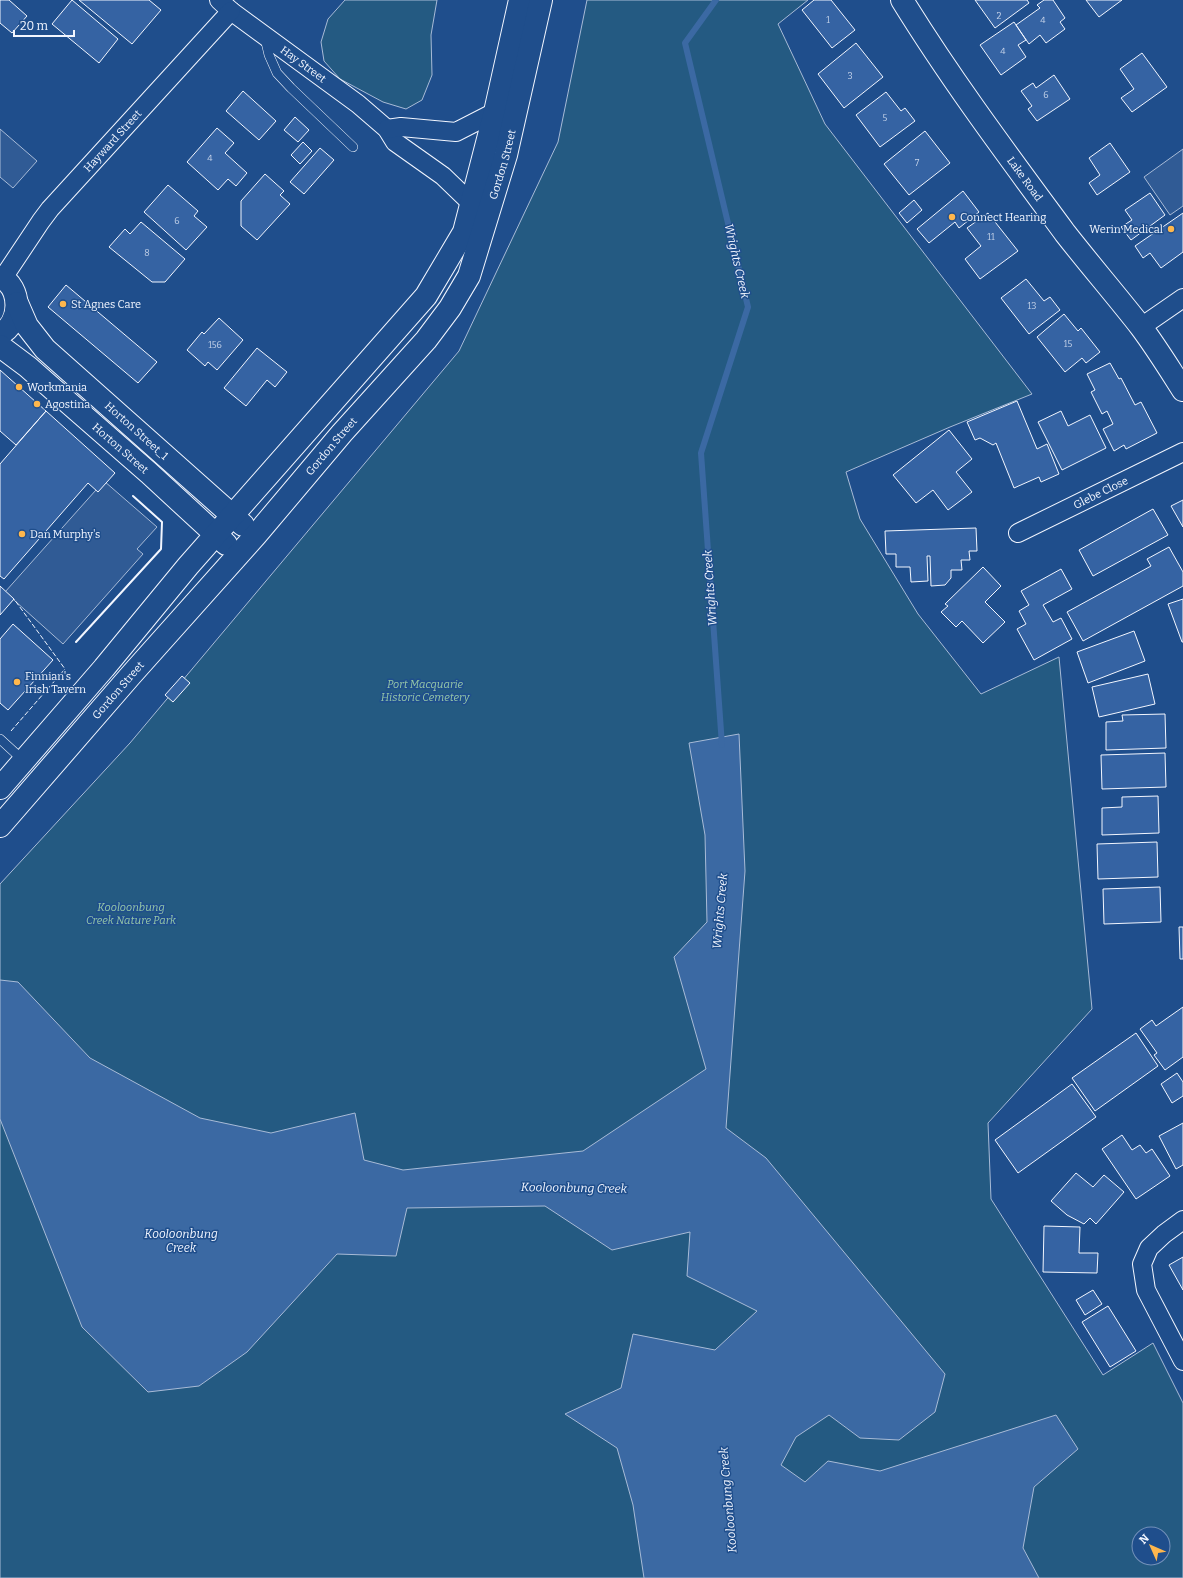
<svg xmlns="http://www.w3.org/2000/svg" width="1183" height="1578" viewBox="0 0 1183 1578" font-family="Bitter,serif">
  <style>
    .green { fill: #245a82; stroke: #a8bbd7; fill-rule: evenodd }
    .parking { fill: #305b95; stroke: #a8bbd7 }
    .water { fill: #3b69a3; stroke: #a8bbd7 }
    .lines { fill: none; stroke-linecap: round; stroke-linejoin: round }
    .stream { stroke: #3b69a3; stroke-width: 6 }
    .building { fill: #3563a3; stroke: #f2f6ff }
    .lane-casing { stroke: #f2f6ff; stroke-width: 10 }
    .street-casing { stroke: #f2f6ff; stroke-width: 20 }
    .secondary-casing { stroke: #f2f6ff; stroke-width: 24 }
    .lane { stroke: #1f4e8c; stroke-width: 9 }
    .street { stroke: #1f4e8c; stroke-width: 18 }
    .secondary { stroke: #1f4e8c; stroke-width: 22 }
    .fence { stroke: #f2f6ff; stroke-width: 1; stroke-dasharray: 5 2; stroke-linecap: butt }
    .wall { stroke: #f2f6ff; stroke-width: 2 }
    .poi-dot { fill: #ffb74d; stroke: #1f4e8c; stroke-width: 1.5 }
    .labels { text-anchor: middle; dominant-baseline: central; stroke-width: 3; stroke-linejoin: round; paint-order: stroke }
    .number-label { font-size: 9px; fill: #c3d1e8 }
    .street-label { font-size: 11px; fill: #f2f6ff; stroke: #1f4e8c }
    .poi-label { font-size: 11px; fill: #f2f6ff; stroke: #1f4e8c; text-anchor: start }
    .park-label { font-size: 11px; font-style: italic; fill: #97c8a6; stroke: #1f4e8c }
    .water-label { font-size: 12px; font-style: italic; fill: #f2f6ff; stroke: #1f4e8c }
  </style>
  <rect width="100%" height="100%" fill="#1f4e8c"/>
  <!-- green -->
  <path class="green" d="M 345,0 L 437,0 L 431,35 L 432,75 L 422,100 L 406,109 L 383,102 L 340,79 L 324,61 L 321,42 L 328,19 Z
    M 587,0 L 808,0 L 778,24 L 825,124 L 1032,394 L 950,427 L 846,472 L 860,519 L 918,614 L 981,694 L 1059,657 L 1092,1009 L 988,1123 L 991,1199 L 1103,1375 L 1153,1343 L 1183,1403 L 1183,1578 L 0,1578 L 0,884 L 130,743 L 459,351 L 558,142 ZM 1139,1534 L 1163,1534 L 1163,1558 L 1139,1558 Z"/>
  <!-- parking -->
  <path class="parking" d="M 0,129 L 37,161 L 13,188 L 0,177 Z
    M 1183,149 L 1183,206 L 1170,215 L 1144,177 Z
    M 104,481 L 157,527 L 137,549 L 143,554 L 63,644 L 5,592 Z"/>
  <!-- water -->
  <path class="water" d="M 739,734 L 745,871 L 726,1128 L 766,1158 L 945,1374 L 935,1412 L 899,1440 L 860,1438 L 829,1415 L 796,1437 L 781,1465 L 805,1482 L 828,1461 L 880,1471 L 1056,1415 L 1078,1449 L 1034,1487 L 1023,1548 L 1039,1578 L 644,1578 L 633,1505 L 617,1448 L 565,1414 L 621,1388 L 633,1334 L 715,1350 L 757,1311 L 687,1276 L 690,1232 L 612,1250 L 545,1206 L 407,1208 L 396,1256 L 337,1254 L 247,1352 L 199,1386 L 148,1392 L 82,1327 L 0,1119 L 0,980 L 18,982 L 90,1058 L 200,1118 L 271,1133 L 355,1113 L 364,1160 L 403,1170 L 583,1151 L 706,1069 L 674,957 L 707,922 L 705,835 L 689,743 Z"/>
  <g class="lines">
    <!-- stream -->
    <path class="stream" d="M 716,0 L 685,43 L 748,307 L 701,453 L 722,745"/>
  </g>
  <!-- building -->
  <path class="building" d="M 0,0 L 9,0 L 27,16 L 12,33 L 0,23 Z
    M 72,0 L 118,39 L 99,63 L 52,24 Z
    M 79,0 L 149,0 L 161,10 L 132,44 Z
    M 814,0 L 831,0 L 855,30 L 832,48 L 802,10 Z
    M 975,0 L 1027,0 L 1029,3 L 995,28 Z
    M 1044,0 L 1053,0 L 1065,18 L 1060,22 L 1065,29 L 1046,43 L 1040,35 L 1029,44 L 1016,25 L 1040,8 L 1037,5 Z
    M 1086,0 L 1122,0 L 1099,17 Z
    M 1014,22 L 1026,40 L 1018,45 L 1026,57 L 1001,75 L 980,45 Z
    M 856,43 L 883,77 L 844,108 L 818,74 Z
    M 1142,53 L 1167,87 L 1132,112 L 1121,98 L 1134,89 L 1120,69 Z
    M 1054,75 L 1070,99 L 1037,121 L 1028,109 L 1032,106 L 1021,91 L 1033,83 L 1036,88 Z
    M 243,91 L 276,121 L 259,140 L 226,111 Z
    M 886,92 L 901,111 L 905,108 L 915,121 L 880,147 L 856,115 Z
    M 295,117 L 309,130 L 298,142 L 284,130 Z
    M 217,128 L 234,143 L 225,153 L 247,173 L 236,186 L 228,179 L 218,190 L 187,162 Z
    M 925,131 L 950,163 L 909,195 L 884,164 Z
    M 303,142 L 312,151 L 300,164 L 291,155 Z
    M 1110,143 L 1130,172 L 1097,195 L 1089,183 L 1100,175 L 1089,158 Z
    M 320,148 L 334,160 L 304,194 L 290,182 Z
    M 265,174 L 284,191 L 280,195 L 290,204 L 257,240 L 241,226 L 241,201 Z
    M 168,185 L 198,211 L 194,216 L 207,227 L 186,250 L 144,212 Z
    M 963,191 L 979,212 L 959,228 L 955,222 L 929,243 L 917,229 Z
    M 1150,193 L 1165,215 L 1131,240 L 1121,227 L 1132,220 L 1125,210 Z
    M 914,200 L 922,210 L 907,223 L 899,213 Z
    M 988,213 L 1018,251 L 980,279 L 965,259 L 981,246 L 967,228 Z
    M 1183,213 L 1183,252 L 1161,268 L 1150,253 L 1143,258 L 1135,246 Z
    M 141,222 L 185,259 L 165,282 L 152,282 L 109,247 L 125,229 L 130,234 Z
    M 1026,279 L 1044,301 L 1050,297 L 1060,310 L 1029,334 L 1001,298 Z
    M 66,285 L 157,362 L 138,383 L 48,307 Z
    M 1064,314 L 1078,331 L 1081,328 L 1100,352 L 1086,363 L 1082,358 L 1065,372 L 1037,337 Z
    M 219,318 L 243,340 L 217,370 L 208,362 L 205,366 L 187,350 L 202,332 L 204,334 Z
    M 257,348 L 287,372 L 275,387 L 267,380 L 246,406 L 224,388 Z
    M 1110,363 L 1119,379 L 1121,378 L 1135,405 L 1141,402 L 1157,433 L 1126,449 L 1124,445 L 1114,451 L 1103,429 L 1113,424 L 1107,411 L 1102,414 L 1091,392 L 1095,390 L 1087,374 Z
    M 0,370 L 46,411 L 16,445 L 0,431 Z
    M 1017,401 L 1037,449 L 1047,444 L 1059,474 L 1041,482 L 1039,477 L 1014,488 L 996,443 L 993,445 L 980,438 L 975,440 L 967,422 Z
    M 46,411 L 115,473 L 98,492 L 88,483 L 4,579 L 0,576 L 0,464 Z
    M 1061,411 L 1068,426 L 1090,415 L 1106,448 L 1062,470 L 1038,422 Z
    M 949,430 L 972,459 L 956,472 L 972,492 L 948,510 L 933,490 L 916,503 L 893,475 Z
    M 1183,500 L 1183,527 L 1171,506 Z
    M 1153,509 L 1168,535 L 1093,576 L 1079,550 Z
    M 976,528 L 977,551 L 969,551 L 970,560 L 961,560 L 962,570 L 951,570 L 951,578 L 945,585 L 931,586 L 930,556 L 927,556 L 928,581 L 911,582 L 910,567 L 896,567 L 896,554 L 886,554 L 885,531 Z
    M 1169,547 L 1183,572 L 1183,586 L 1083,641 L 1067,612 L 1151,566 L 1147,559 Z
    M 983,567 L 1001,586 L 985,602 L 1005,622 L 983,643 L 962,621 L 956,627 L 941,612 L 948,606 L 945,604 Z
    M 1061,569 L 1072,589 L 1043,605 L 1053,622 L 1061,618 L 1072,639 L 1034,660 L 1017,629 L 1026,624 L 1019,611 L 1029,605 L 1021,591 Z
    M 0,586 L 14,599 L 0,615 Z
    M 1183,599 L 1183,642 L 1182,642 L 1168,604 Z
    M 13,624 L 53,660 L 8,710 L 0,703 L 0,639 Z
    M 1134,631 L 1145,661 L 1088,683 L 1077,652 Z
    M 1148,674 L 1155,704 L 1099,717 L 1092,687 Z
    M 182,676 L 190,683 L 173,702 L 165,695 Z
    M 1165,714 L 1166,748 L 1106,750 L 1106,722 L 1123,721 L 1122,715 Z
    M 1165,753 L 1166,787 L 1102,789 L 1101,755 Z
    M 1158,796 L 1159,833 L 1102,835 L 1102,808 L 1122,807 L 1122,797 Z
    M 1157,842 L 1158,877 L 1098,879 L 1097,844 Z
    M 1160,887 L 1161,922 L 1104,924 L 1103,889 Z
    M 1179,927 L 1183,927 L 1183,959 L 1180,959 Z
    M 1183,1007 L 1183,1057 L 1165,1070 L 1154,1055 L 1157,1053 L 1140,1029 L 1152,1020 L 1156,1026 Z
    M 1136,1033 L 1158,1066 L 1095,1111 L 1072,1078 Z
    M 1177,1073 L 1183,1082 L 1183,1096 L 1172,1103 L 1161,1084 Z
    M 1072,1084 L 1096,1117 L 1018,1173 L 995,1140 Z
    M 1183,1123 L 1183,1165 L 1176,1169 L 1159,1136 Z
    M 1122,1135 L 1132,1150 L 1140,1145 L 1146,1153 L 1152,1149 L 1170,1176 L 1136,1199 L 1102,1149 Z
    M 1076,1173 L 1093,1187 L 1104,1175 L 1124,1192 L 1096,1224 L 1090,1218 L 1084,1224 L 1067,1215 L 1051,1201 Z
    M 1044,1226 L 1080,1227 L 1079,1253 L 1098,1253 L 1097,1273 L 1043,1272 Z
    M 1183,1257 L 1183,1290 L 1169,1265 Z
    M 1093,1290 L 1102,1304 L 1085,1315 L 1076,1300 Z
    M 1108,1306 L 1136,1351 L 1110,1367 L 1082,1322 Z"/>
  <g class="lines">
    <defs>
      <path id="lane" d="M 265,38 L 269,55 L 277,73 L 291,88 L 353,147
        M 0,739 L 24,761"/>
      <g id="street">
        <path id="s1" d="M 219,0 L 231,11 L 358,104 L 387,129 L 395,142 L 443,176 L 471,203"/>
        <path d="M 387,129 L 401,127 L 456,132 L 495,112"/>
        <path id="s2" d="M 3,278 L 41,221 L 50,209 L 231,11"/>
        <path d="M 1141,327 L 1183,298"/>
        <path id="s3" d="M 1018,533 L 1183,452"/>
        <path d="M 1183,1220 L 1164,1234 L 1149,1248 L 1142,1264 L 1146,1290 L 1183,1361"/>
      </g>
      <g id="secondary">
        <path id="s4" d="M 902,0 C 952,81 1009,157 1065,233 C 1090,265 1116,295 1141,327 C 1156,347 1169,368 1183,390"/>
        <path d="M 0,277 C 22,287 22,323 0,334"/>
        <path id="s5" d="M 17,303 L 27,326 L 45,349 L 243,525"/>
        <path id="s6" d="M 0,346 L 28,367 L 62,397 L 149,473 L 226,544"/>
        <path d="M 0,788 L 104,668 L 188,566 L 426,296 L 464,232 L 495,112 L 520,0"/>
        <path id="s7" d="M 0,826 L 131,675 L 256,535 L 342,433 L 426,340 L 450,308 L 469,276 L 506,155 L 541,0"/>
      </g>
    </defs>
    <!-- lane casing -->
    <use href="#lane" class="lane-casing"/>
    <!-- street casing -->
    <use href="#street" class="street-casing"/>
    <!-- secondary casing -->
    <use href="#secondary" class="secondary-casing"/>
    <!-- lane -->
    <use href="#lane" class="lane"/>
    <!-- street -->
    <use href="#street" class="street"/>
    <!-- secondary -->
    <use href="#secondary" class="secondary"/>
    <!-- fence -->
    <path class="fence" d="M 11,731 L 65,669 L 14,599"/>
    <!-- wall -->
    <path class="wall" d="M 76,642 L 161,549 L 162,522 L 133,496"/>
  </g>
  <!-- markers -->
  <g class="poi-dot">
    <circle cx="952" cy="217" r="4"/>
    <circle cx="1171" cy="229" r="4"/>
    <circle cx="63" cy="304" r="4"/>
    <circle cx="19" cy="387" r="4"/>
    <circle cx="37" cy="404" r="4"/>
    <circle cx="22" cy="534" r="4"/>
    <circle cx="17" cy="682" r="4"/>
  </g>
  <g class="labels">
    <!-- number labels -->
    <g class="number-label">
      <text x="999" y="16">2</text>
      <text x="828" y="20">1</text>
      <text x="1043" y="20">4</text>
      <text x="1003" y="51">4</text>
      <text x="850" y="76">3</text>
      <text x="1046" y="95">6</text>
      <text x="885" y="118">5</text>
      <text x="210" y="158">4</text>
      <text x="917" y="163">7</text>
      <text x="177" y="221">6</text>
      <text x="991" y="237">11</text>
      <text x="147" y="253">8</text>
      <text x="1032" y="306">13</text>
      <text x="1068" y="344">15</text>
      <text x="215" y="345">156</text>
    </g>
    <!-- street labels -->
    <g class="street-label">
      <text stroke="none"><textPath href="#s1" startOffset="106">Hay Street</textPath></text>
      <text stroke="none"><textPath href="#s2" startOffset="176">Hayward Street</textPath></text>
      <text stroke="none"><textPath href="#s7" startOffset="840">Gordon Street</textPath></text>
      <text stroke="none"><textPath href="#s4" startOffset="217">Lake Road</textPath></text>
      <text stroke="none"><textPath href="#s5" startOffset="177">Horton Street_1</textPath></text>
      <text stroke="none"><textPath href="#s7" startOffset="504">Gordon Street</textPath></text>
      <text stroke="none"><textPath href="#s6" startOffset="158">Horton Street</textPath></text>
      <text stroke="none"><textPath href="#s3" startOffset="92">Glebe Close</textPath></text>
      <text stroke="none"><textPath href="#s7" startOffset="180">Gordon Street</textPath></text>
    </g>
    <!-- poi labels -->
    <g class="poi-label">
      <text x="960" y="217">Connect Hearing</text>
      <text x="1163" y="229" text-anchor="end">Werin Medical</text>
      <text x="71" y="304">St Agnes Care</text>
      <text x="27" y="387">Workmania</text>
      <text x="45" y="404">Agostina</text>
      <text x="30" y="534">Dan Murphy's</text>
      <text x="25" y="676">Finnian's<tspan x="25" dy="13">Irish Tavern</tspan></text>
    </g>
    <!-- park labels -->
    <g class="park-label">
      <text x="425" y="684">Port Macquarie<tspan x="425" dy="13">Historic Cemetery</tspan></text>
      <text x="131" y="907">Kooloonbung<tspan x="131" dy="13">Creek Nature Park</tspan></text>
    </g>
    <!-- water labels -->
    <g class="water-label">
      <text transform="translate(737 261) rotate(77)">Wrights Creek</text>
      <text transform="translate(710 588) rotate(-94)">Wrights Creek</text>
      <text transform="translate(720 911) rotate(-85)">Wrights Creek</text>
      <text transform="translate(574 1188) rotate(1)">Kooloonbung Creek</text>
      <text x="181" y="1234">Kooloonbung<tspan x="181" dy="14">Creek</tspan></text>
      <text transform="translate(728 1500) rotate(-95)">Kooloonbung Creek</text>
    </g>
  </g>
  <!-- north arrow -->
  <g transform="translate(1151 1546) rotate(315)"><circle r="19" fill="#1f4e8c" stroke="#7391ba"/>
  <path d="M0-3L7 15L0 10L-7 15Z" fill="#ffb74d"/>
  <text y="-6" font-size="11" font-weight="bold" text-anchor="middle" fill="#f2f6ff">N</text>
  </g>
  <!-- scale -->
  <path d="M14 30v6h60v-6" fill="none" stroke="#f2f6ff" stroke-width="2"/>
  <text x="20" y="30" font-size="12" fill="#f2f6ff" stroke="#1f4e8c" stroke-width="3" paint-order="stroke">20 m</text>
</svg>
